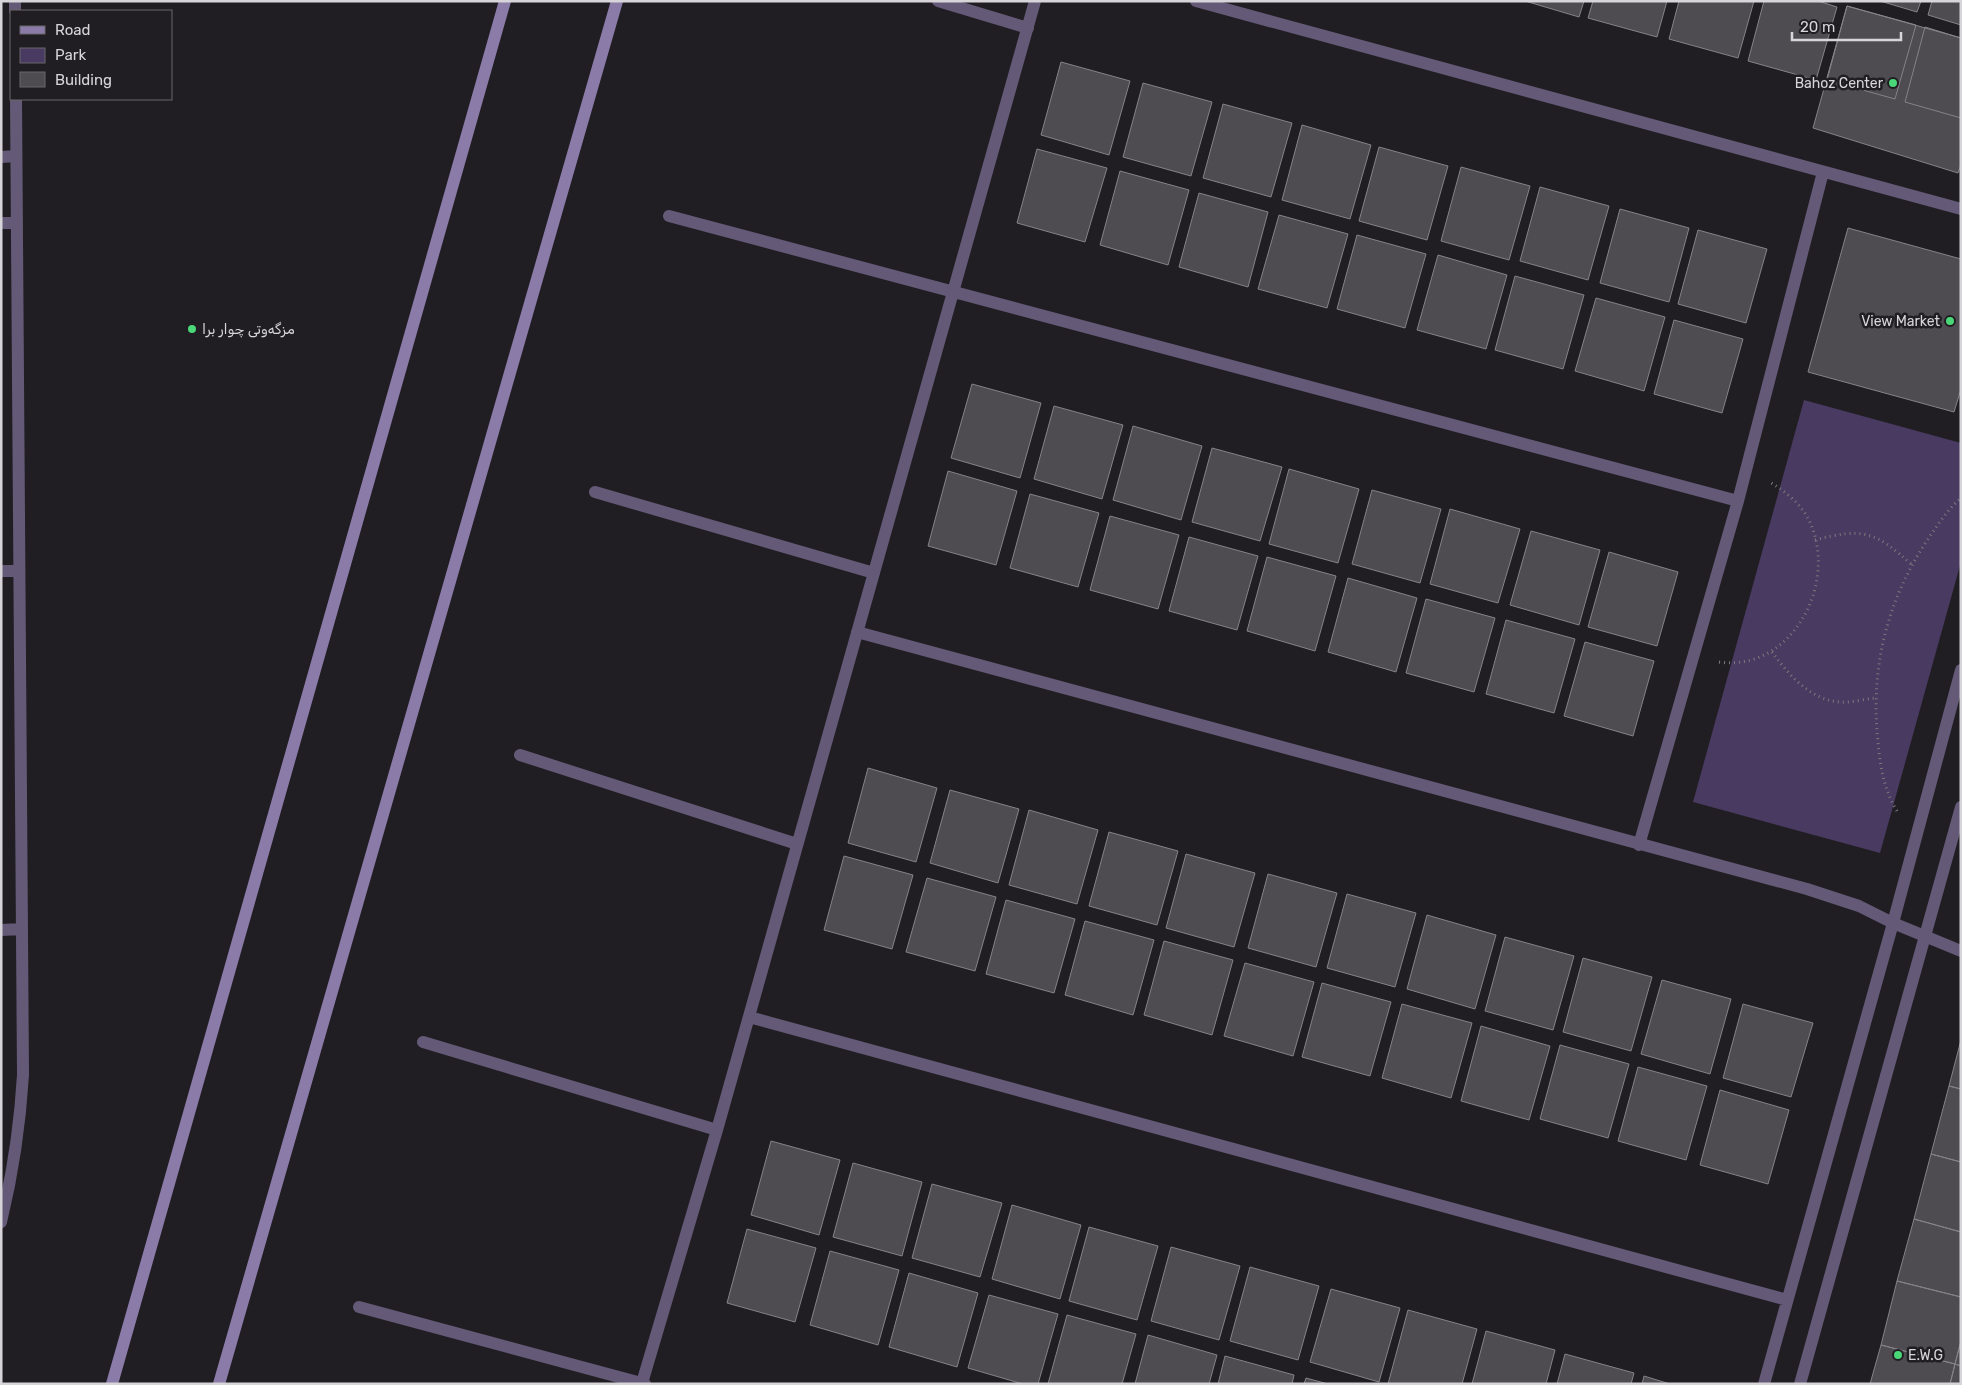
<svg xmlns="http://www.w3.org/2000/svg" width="1962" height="1385" viewBox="0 0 1962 1385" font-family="Rubik,Vazirmatn,sans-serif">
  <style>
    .park { fill: #483a60 }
    .building { fill: #4e4c51; stroke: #858389 }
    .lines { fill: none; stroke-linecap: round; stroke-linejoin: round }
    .path { stroke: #7b797d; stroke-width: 3; stroke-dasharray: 1 4; stroke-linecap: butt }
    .street { stroke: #645a77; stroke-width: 12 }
    .secondary { stroke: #8b7ba9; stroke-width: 12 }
    .poi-dot { fill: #49d778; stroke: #201e23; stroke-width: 2 }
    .labels { text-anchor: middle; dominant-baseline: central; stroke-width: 5; stroke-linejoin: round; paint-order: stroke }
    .poi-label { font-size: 14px; fill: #d7d5d9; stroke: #201e23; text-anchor: end }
  </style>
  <rect width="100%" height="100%" fill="#201e23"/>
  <!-- park -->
  <path class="park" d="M 1804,400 L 1961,443 L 1961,562 L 1880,853 L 1693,802 Z"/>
  <!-- building -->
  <path class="building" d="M 1525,1 L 1584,1 L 1579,17 Z
    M 1593,1 L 1667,1 L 1657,37 L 1588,18 Z
    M 1679,1 L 1754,1 L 1738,58 L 1669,39 Z
    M 1764,1 L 1818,1 L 1837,7 L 1816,80 L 1748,61 Z
    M 1880,1 L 1921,1 L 1917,12 Z
    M 1932,1 L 1961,1 L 1961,25 L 1928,15 Z
    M 1847,6 L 1916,25 L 1895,99 L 1827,80 Z
    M 1847,6 L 1961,38 L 1961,165 L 1958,173 L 1813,128 Z
    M 1925,27 L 1961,38 L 1961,118 L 1905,102 Z
    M 1061,62 L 1130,81 L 1109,155 L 1041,135 Z
    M 1143,83 L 1212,102 L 1191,176 L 1123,157 Z
    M 1223,104 L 1292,123 L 1271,197 L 1203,178 Z
    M 1302,125 L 1371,145 L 1350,219 L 1282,200 Z
    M 1379,147 L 1448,166 L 1427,240 L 1359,221 Z
    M 1037,149 L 1107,168 L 1085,242 L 1017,223 Z
    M 1461,167 L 1530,186 L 1509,260 L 1441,241 Z
    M 1120,171 L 1189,190 L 1168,265 L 1100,245 Z
    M 1540,187 L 1609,206 L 1588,280 L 1520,261 Z
    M 1199,193 L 1268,212 L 1248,287 L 1179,267 Z
    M 1620,209 L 1689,228 L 1669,302 L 1600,283 Z
    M 1279,215 L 1348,234 L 1327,308 L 1258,289 Z
    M 1848,228 L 1961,259 L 1961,389 L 1954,412 L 1808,372 Z
    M 1698,230 L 1767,249 L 1746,323 L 1678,304 Z
    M 1357,235 L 1426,254 L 1405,328 L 1337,309 Z
    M 1438,255 L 1507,275 L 1486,349 L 1417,330 Z
    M 1515,276 L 1584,295 L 1563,369 L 1495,350 Z
    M 1596,298 L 1665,317 L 1644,391 L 1575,371 Z
    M 1674,320 L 1743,339 L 1722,413 L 1654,394 Z
    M 972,384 L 1041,403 L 1020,478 L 951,458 Z
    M 1054,406 L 1123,425 L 1102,499 L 1034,479 Z
    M 1133,426 L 1202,446 L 1181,520 L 1113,500 Z
    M 1212,448 L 1282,467 L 1260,541 L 1192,522 Z
    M 1289,469 L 1359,489 L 1338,563 L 1269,544 Z
    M 948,471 L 1017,491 L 996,565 L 928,546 Z
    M 1372,490 L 1441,509 L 1420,583 L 1352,564 Z
    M 1030,494 L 1099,513 L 1078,587 L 1010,568 Z
    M 1450,509 L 1520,529 L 1498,603 L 1430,584 Z
    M 1110,516 L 1179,535 L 1158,609 L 1090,590 Z
    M 1531,531 L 1600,550 L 1579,625 L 1510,605 Z
    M 1189,537 L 1258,556 L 1237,630 L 1169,611 Z
    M 1609,552 L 1678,572 L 1657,646 L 1588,627 Z
    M 1267,557 L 1336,576 L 1315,651 L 1247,631 Z
    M 1348,578 L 1417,598 L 1396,672 L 1328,652 Z
    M 1426,599 L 1495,618 L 1474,692 L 1406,673 Z
    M 1506,620 L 1575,639 L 1554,713 L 1486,694 Z
    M 1585,642 L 1654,661 L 1633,736 L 1564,716 Z
    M 868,768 L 937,788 L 916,862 L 848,843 Z
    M 950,790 L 1019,809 L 998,883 L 930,863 Z
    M 1029,810 L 1098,830 L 1077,904 L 1009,885 Z
    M 1109,832 L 1178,851 L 1157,925 L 1089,906 Z
    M 1186,854 L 1255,873 L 1234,947 L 1166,928 Z
    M 844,856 L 913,875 L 892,949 L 824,930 Z
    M 1268,874 L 1337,893 L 1316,967 L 1248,948 Z
    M 927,878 L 996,897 L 975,971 L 906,952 Z
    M 1347,894 L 1416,913 L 1395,987 L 1327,968 Z
    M 1006,900 L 1075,919 L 1054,993 L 986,974 Z
    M 1427,915 L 1496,935 L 1475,1009 L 1407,989 Z
    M 1085,921 L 1154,940 L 1133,1015 L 1065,995 Z
    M 1505,937 L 1574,956 L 1553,1030 L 1485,1011 Z
    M 1164,941 L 1233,960 L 1212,1035 L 1144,1015 Z
    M 1583,958 L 1652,977 L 1631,1051 L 1563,1032 Z
    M 1245,963 L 1314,982 L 1293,1056 L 1224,1036 Z
    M 1662,980 L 1731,999 L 1710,1074 L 1641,1054 Z
    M 1322,983 L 1391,1002 L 1370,1076 L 1302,1057 Z
    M 1402,1004 L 1472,1023 L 1451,1098 L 1382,1078 Z
    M 1743,1004 L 1813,1023 L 1791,1097 L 1723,1078 Z
    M 1481,1026 L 1550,1046 L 1529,1120 L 1461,1101 Z
    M 1961,1040 L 1961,1089 L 1949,1086 Z
    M 1560,1045 L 1629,1064 L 1608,1138 L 1540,1119 Z
    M 1638,1067 L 1707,1086 L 1686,1160 L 1618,1141 Z
    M 1949,1086 L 1961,1089 L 1961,1162 L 1931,1154 Z
    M 1720,1090 L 1789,1110 L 1768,1184 L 1700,1165 Z
    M 771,1141 L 840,1160 L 819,1235 L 751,1215 Z
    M 1931,1154 L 1961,1162 L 1961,1232 L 1914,1219 Z
    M 853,1163 L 922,1182 L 902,1256 L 833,1237 Z
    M 932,1184 L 1002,1203 L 980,1277 L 912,1258 Z
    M 1012,1205 L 1081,1225 L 1060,1299 L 992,1279 Z
    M 1914,1219 L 1961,1232 L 1961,1297 L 1897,1281 Z
    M 1089,1227 L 1158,1246 L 1137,1320 L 1069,1301 Z
    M 747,1229 L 816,1248 L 795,1322 L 727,1303 Z
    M 1171,1247 L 1240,1266 L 1219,1340 L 1151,1321 Z
    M 830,1251 L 899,1270 L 878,1345 L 810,1325 Z
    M 1250,1267 L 1319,1286 L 1298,1360 L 1230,1341 Z
    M 909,1273 L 978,1293 L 957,1367 L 889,1347 Z
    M 1897,1281 L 1961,1297 L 1961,1341 L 1955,1364 L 1881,1345 Z
    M 1331,1289 L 1400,1308 L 1379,1382 L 1310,1362 Z
    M 989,1295 L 1058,1314 L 1038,1384 L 1023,1384 L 968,1368 Z
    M 1408,1310 L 1477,1329 L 1462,1384 L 1388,1384 Z
    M 1067,1315 L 1136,1334 L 1122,1384 L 1048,1384 Z
    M 1486,1331 L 1555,1350 L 1546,1384 L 1472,1384 Z
    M 1148,1335 L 1217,1355 L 1209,1384 L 1135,1384 Z
    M 1961,1341 L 1961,1366 L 1955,1364 Z
    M 1881,1345 L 1955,1364 L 1950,1384 L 1870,1384 Z
    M 1565,1354 L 1634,1373 L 1631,1384 L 1557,1384 Z
    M 1225,1356 L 1294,1375 L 1292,1384 L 1218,1384 Z
    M 1955,1364 L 1961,1366 L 1961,1384 L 1950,1384 Z
    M 1644,1376 L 1670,1384 L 1642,1384 Z
    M 1306,1378 L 1328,1384 L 1304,1384 Z"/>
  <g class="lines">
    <!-- path -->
    <path class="path" d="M 1815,540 C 1864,527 1876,532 1912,565
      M 1772,652 C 1788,674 1810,700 1840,702 C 1851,703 1864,699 1875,698
      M 1719,662 C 1789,672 1836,589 1812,527 C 1804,506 1787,492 1768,481
      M 1897,811 C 1884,790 1880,766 1878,742 C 1870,667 1887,599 1930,536 C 1939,523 1948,509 1961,498"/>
    <!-- street -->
    <path class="street" d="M 15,1 L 15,11
      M 938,1 L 1028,28
      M 1196,1 L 1961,209
      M 1,157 L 16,156
      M 669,216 L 1738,501
      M 1,223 L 17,223
      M 595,492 L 874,573
      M 1,571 L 19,571
      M 857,632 L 1807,889 L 1859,906 L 1893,923 L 1961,951
      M 520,755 L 797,844
      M 1639,845 L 1738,501 L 1823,172
      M 1,930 L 22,929
      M 749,1017 L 1787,1300
      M 423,1042 L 717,1130
      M 1,1222 C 13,1173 20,1125 23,1075 L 16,99
      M 359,1307 L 645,1384
      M 642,1383 L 717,1130 L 1035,1
      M 1764,1384 L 1893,923 L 1961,670
      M 1800,1384 L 1961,807"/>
    <!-- secondary -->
    <path class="secondary" d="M 112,1384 L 505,1
      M 219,1384 L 617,1"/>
  </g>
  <!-- markers -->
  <g class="poi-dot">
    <circle cx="1893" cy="83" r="5"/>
    <circle cx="1950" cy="321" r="5"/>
    <circle cx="192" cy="329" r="5"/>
    <circle cx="1898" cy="1355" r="5"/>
  </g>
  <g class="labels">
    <!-- poi labels -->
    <g class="poi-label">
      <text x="1883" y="83">Bahoz Center</text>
      <text x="1940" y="321">View Market</text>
      <text x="202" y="329" text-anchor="start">مزگەوتی چوار برا</text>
      <text x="1908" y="1355" text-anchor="start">E.W.G</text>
    </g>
  </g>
  <!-- border -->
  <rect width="1962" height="1385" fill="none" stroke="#d7d5d9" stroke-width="5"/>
  <!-- legend -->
  <rect x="10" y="10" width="162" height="90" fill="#201e23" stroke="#69676c"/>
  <rect x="20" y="26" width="25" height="8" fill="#8b7ba9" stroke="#69676c"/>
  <text x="55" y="35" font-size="15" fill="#d7d5d9">Road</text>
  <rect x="20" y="48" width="25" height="15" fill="#483a60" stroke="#69676c"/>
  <text x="55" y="60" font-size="15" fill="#d7d5d9">Park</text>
  <rect x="20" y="72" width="25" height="15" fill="#4e4c51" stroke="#69676c"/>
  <text x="55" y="85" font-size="15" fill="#d7d5d9">Building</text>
  <!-- scale -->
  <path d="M1792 32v8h109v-8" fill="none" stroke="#d7d5d9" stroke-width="2.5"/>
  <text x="1800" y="32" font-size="15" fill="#d7d5d9" stroke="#201e23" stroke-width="4" paint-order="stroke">20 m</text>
</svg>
